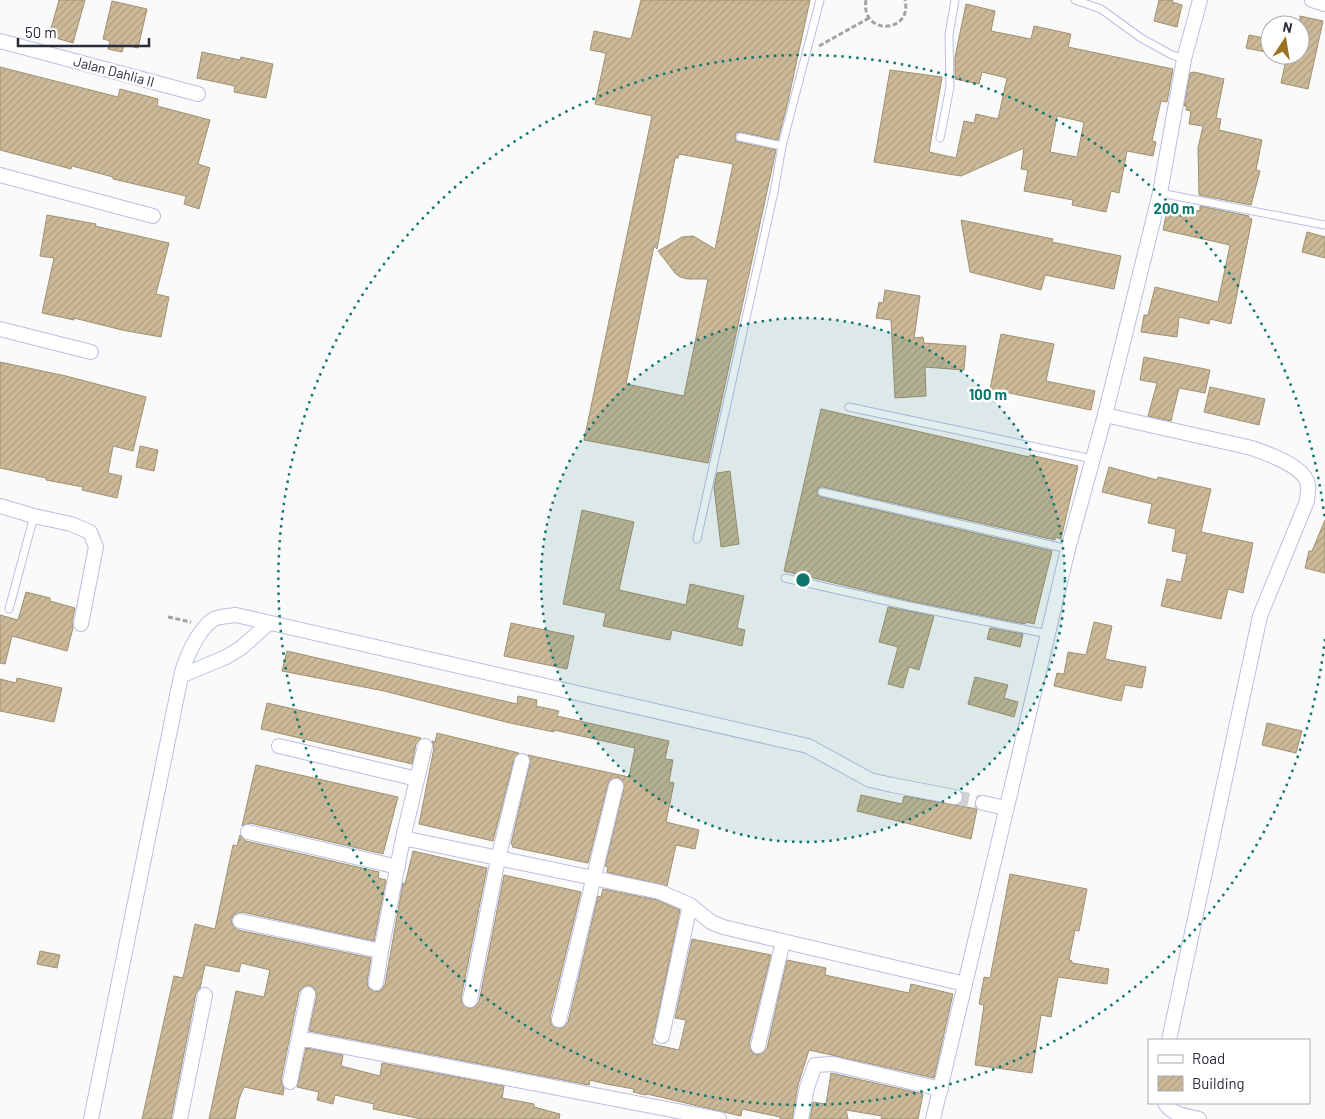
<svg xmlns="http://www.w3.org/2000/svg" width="1325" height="1119" viewBox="0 0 1325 1119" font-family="Barlow,sans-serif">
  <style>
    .building { fill: url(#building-hatch); stroke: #a19070; fill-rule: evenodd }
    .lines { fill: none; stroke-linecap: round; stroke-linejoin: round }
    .minor-tunnel { stroke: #d0d1d3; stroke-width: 14; stroke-dasharray: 14 7; stroke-linecap: butt }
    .service-casing { stroke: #b9bfe2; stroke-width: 9 }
    .minor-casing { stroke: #b9bfe2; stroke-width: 16 }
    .path { stroke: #a2a3a9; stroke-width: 3; stroke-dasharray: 5 2.5; stroke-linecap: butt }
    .service { stroke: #fff; stroke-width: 7 }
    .minor { stroke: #fff; stroke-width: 14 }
    .ring { fill: none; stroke: #0f766e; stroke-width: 2.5; stroke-dasharray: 2.5 5 }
    .labels { text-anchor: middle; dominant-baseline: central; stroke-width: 5; stroke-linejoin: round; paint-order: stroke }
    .street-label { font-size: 14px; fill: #2a2c39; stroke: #fff }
    .centre { fill: #0f766e; stroke: #fff; stroke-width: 2.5 }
    .ring-label { font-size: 15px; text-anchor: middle; font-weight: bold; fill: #0f766e; stroke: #fff; stroke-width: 5; stroke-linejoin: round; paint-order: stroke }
  </style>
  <defs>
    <pattern id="building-hatch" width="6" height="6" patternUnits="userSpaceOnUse" patternTransform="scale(1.25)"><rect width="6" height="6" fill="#cbb998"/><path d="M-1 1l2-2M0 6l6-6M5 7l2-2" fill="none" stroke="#ae9f84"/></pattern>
  </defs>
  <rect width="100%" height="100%" fill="#fafafa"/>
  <!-- building -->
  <path class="building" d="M 59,0 L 85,0 L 73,43 L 49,36 Z
    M 641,0 L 810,0 L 788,101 L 778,140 L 741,132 L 736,133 L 735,136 L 736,141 L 739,142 L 776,150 L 708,463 L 584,440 L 652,116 L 595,104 L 606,53 L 590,50 L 594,31 L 631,39 ZM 679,154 L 733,164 L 715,249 L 693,236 L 682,237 L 658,251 L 675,273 L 680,277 L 688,279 L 708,279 L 684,396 L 626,384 L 654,246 L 657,249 L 675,158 L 678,158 Z
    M 1159,0 L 1173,0 L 1172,2 L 1182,5 L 1177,27 L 1154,21 Z
    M 112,1 L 147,9 L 138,48 L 124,45 L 122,52 L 108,49 L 110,41 L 103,39 Z
    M 966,4 L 995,11 L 991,31 L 1031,39 L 1034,26 L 1071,34 L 1068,47 L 1173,69 L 1167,102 L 1161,101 L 1152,141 L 1156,142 L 1153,156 L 1127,151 L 1119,193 L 1111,191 L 1106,212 L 1072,205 L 1073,200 L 1024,191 L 1028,170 L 1021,169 L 1024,148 L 961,176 L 874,162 L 890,70 L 942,77 L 929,152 L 956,158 L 964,121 L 974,123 L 976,114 L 998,119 L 1007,78 L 982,72 L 979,84 L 955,79 L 955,57 ZM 1057,116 L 1084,122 L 1077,157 L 1050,152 Z
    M 1300,16 L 1323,21 L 1308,89 L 1281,83 L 1287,55 L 1300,55 Z
    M 1249,35 L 1270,39 L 1270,53 L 1246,48 Z
    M 202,52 L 240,60 L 241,57 L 273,64 L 266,98 L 234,92 L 235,86 L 197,78 Z
    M 0,67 L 118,97 L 120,89 L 158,99 L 157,106 L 210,120 L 198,164 L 210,168 L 199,209 L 184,204 L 186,196 L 113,179 L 113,177 L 72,166 L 71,169 L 0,150 Z
    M 1194,72 L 1224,79 L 1216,118 L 1221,119 L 1219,130 L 1262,140 L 1256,170 L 1260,171 L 1251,205 L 1199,195 L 1198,148 L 1203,126 L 1189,124 L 1191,111 L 1186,110 L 1187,106 L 1184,106 L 1190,73 Z
    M 1168,205 L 1200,211 L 1200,206 L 1249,216 L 1248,218 L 1252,219 L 1231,324 L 1210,319 L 1209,324 L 1179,317 L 1177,337 L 1141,332 L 1144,315 L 1148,315 L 1155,287 L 1218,302 L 1230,245 L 1163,230 Z
    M 47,215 L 96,224 L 95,226 L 169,243 L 156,294 L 169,297 L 161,337 L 122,330 L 74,318 L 74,320 L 42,313 L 54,258 L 40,256 Z
    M 961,220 L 1053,239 L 1052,242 L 1121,256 L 1114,289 L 1045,275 L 1041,290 L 970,272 Z
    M 1307,232 L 1325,237 L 1325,258 L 1302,252 Z
    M 885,290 L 920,296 L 914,338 L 923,337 L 924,343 L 966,346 L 964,370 L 925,367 L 926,396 L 895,398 L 891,320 L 876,318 L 879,302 L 883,303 Z
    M 1001,334 L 1054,344 L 1046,381 L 1095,391 L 1091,410 L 990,389 Z
    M 1144,357 L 1210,370 L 1205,393 L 1179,388 L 1171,421 L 1148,416 L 1157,383 L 1140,380 Z
    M 0,362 L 66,376 L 146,397 L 133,451 L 113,446 L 108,473 L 122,476 L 117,498 L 82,490 L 83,487 L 46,480 L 46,478 L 0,468 Z
    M 1210,387 L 1265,399 L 1259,425 L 1204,412 Z
    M 821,409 L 1029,457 L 1030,455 L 1078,466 L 1061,539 L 1055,537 L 1055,540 L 823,487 L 820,487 L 817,490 L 817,494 L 821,497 L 1052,551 L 1034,624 L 1026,622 L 1025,624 L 910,601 L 784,571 Z
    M 140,446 L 158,450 L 154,471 L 136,467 Z
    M 1109,467 L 1157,480 L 1158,477 L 1211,489 L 1201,532 L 1253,543 L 1243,593 L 1228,589 L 1221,619 L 1161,606 L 1167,579 L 1181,582 L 1187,554 L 1172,551 L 1176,529 L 1148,523 L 1152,504 L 1102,492 Z
    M 730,471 L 739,544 L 721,547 L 714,487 L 717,473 Z
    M 582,510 L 634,522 L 619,590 L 686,605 L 690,584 L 744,596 L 737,628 L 745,630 L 742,646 L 672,630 L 670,640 L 603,626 L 606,613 L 563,604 Z
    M 1325,520 L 1325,573 L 1305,568 L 1309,551 L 1312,551 Z
    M 26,592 L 50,598 L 50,601 L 75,608 L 72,622 L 73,628 L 67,651 L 12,636 L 5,664 L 0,663 L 0,615 L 18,620 Z
    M 888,607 L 934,616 L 919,670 L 909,667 L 903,688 L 888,684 L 898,647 L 879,642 Z
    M 1094,622 L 1112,626 L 1105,659 L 1146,667 L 1142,688 L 1125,685 L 1121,701 L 1054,686 L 1057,673 L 1064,674 L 1068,652 L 1086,655 Z
    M 511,623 L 574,636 L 567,669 L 504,656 Z
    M 990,628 L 1023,634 L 1020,647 L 987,639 Z
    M 287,651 L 517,704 L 518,696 L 537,700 L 536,706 L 559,711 L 557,716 L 669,741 L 665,759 L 673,760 L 669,782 L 674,783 L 666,822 L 699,830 L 695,849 L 676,845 L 667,886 L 607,872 L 608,867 L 605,866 L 624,788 L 622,780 L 618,777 L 610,780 L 608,784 L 588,863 L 512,847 L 513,845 L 511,844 L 530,763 L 528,755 L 629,777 L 635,748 L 554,730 L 554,732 L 510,723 L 384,691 L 282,671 Z
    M 975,677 L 1008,685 L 1004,698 L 1018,702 L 1014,717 L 968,704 Z
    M 17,678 L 62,688 L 54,722 L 0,711 L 0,679 L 16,683 Z
    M 267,703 L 421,738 L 416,744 L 412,764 L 261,729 Z
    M 1267,723 L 1302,731 L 1296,753 L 1262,745 Z
    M 437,733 L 519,753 L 514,759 L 493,841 L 419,824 L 434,748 L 432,741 L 435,742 Z
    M 256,765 L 398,797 L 383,854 L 250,823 L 242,826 Z
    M 861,795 L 902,804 L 904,796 L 977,809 L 971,839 L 857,811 Z
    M 240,835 L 246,841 L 379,872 L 378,878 L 386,880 L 374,941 L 242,912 L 234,915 L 231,920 L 234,927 L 238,930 L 371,958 L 367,982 L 368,987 L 374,992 L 380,991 L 385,984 L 403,883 L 405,884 L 413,851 L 487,868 L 461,998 L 462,1003 L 468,1008 L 473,1008 L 479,1002 L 504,875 L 581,892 L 550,1018 L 551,1023 L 553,1027 L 561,1028 L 565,1026 L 568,1022 L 598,896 L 601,897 L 603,889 L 657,900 L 680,910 L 652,1044 L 679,1050 L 686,1020 L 675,1018 L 692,939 L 771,955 L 749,1044 L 752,1052 L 756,1055 L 764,1052 L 767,1048 L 787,960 L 826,968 L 825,975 L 909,993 L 911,984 L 953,994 L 934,1078 L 809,1050 L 798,1085 L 792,1119 L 780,1119 L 780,1117 L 742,1109 L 741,1116 L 647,1094 L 646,1095 L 633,1092 L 634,1089 L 606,1084 L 590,1080 L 589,1085 L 309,1031 L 317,995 L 314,988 L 309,985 L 302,988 L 299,992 L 281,1080 L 284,1089 L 283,1095 L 244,1087 L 239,1099 L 235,1119 L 209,1119 L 236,991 L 264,997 L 270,970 L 241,963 L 239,972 L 205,965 L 200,988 L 196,993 L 171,1119 L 142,1119 L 174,976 L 183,978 L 195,924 L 215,929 L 233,845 L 237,846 Z
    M 1010,874 L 1087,889 L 1079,931 L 1075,930 L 1069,960 L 1072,961 L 1072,963 L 1109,969 L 1107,984 L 1058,977 L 1051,1017 L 1041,1015 L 1032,1073 L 975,1065 L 984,1005 L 979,1004 L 984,977 L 990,978 Z
    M 40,951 L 60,955 L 57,968 L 37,964 Z
    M 306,1048 L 343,1055 L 341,1066 L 380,1076 L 382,1063 L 504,1086 L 502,1098 L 534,1104 L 534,1107 L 560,1114 L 559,1119 L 421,1119 L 373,1109 L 374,1104 L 335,1095 L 333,1104 L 317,1100 L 319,1092 L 297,1087 Z
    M 831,1073 L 923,1094 L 918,1119 L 881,1119 L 882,1116 L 846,1110 L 848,1119 L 810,1119 L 813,1102 L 826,1104 Z"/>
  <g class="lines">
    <!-- minor-tunnel -->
    <path class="minor-tunnel" d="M 955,797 L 983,803"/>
    <defs>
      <path id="service" d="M 1075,0 L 1101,9 L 1141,38 L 1172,55 L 1184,59
        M 740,137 L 782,146
        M 940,138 L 950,87 L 949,35 L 955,0
        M 1160,193 L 1325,225
        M 849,407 L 1092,459
        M 822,492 L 1068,549
        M 697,539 L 774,192 L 782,146 L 820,0
        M 785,578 L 909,606 L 1048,634
        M 9,609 L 34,516"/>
      <path id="minor" d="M 1312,0 L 1325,4
        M 0,41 L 198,94
        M 0,175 L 153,216
        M 0,329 L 91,352
        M 1105,415 L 1252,448 C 1268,454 1305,466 1308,485 C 1309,490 1307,496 1307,501 L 1260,616 L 1169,1040
        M 0,506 L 34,516 L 71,524 L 90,532 L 96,547 L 81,624
        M 181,676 L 226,657 L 241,648 L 269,623
        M 279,746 L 417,779
        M 425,746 L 403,838 L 660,892 L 690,905 L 711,922 L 723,927 L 965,984
        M 983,803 L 1006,808
        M 248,832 L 398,867
        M 240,921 L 381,951
        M 376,983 L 381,951 L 403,838
        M 470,1000 L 498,859 L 522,761
        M 559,1020 L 616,786
        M 662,1036 L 690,905
        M 299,1038 L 719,1119
        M 758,1046 L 783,941
        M 290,1082 L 308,994
        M 1165,1103 C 1172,1115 1187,1116 1199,1119
        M 91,1119 L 181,676 C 185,659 198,629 214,619 C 220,616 230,616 236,615 L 808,746 L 870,780 L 892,785 L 955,797
        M 180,1119 L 205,995
        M 801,1119 L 807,1087 L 815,1065 L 833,1064 L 941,1089
        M 933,1119 L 1068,549 L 1105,415 L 1160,193 L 1184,59 L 1200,0"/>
    </defs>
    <!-- service casing -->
    <use href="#service" class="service-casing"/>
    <!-- minor casing -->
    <use href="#minor" class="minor-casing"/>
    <!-- path -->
    <path class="path" d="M 866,0 C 860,36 913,34 905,0
      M 819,46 L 869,18
      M 168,617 L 191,622"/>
    <!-- service -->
    <use href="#service" class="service"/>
    <!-- minor -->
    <use href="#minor" class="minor"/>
  </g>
  <!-- distance rings -->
  <circle cx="803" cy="580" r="262" fill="#0f766e" fill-opacity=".12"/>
  <g class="ring">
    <circle cx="803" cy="580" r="262"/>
    <path d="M1325 639A525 525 0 1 1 1325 521"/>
  </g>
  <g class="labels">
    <!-- street labels -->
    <g class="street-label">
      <text transform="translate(114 71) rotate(15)">Jalan Dahlia II</text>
    </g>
  </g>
  <circle cx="803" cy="580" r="8" class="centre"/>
  <g class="ring-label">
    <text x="1174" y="214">200 m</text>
    <text x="988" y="400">100 m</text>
  </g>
  <!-- legend -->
  <rect x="1148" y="1039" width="162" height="65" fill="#ffffff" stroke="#aaabb0"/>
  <rect x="1158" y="1055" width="25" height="8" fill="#ffffff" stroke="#aaabb0"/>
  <text x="1192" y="1064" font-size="15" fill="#2a2c39">Road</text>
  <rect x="1158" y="1076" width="25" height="15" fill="url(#building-hatch)" stroke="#aaabb0"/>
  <text x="1192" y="1089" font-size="15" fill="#2a2c39">Building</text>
  <!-- north arrow -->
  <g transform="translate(1285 40) rotate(12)"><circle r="24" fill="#ffffff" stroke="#aaabb0"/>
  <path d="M0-4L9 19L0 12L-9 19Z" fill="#9a741f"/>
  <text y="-8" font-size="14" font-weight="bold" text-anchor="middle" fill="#2a2c39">N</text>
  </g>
  <!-- scale -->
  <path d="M18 38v8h131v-8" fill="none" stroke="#2a2c39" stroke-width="2.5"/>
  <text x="25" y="38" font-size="15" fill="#2a2c39" stroke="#ffffff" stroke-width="4" paint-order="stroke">50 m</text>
</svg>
